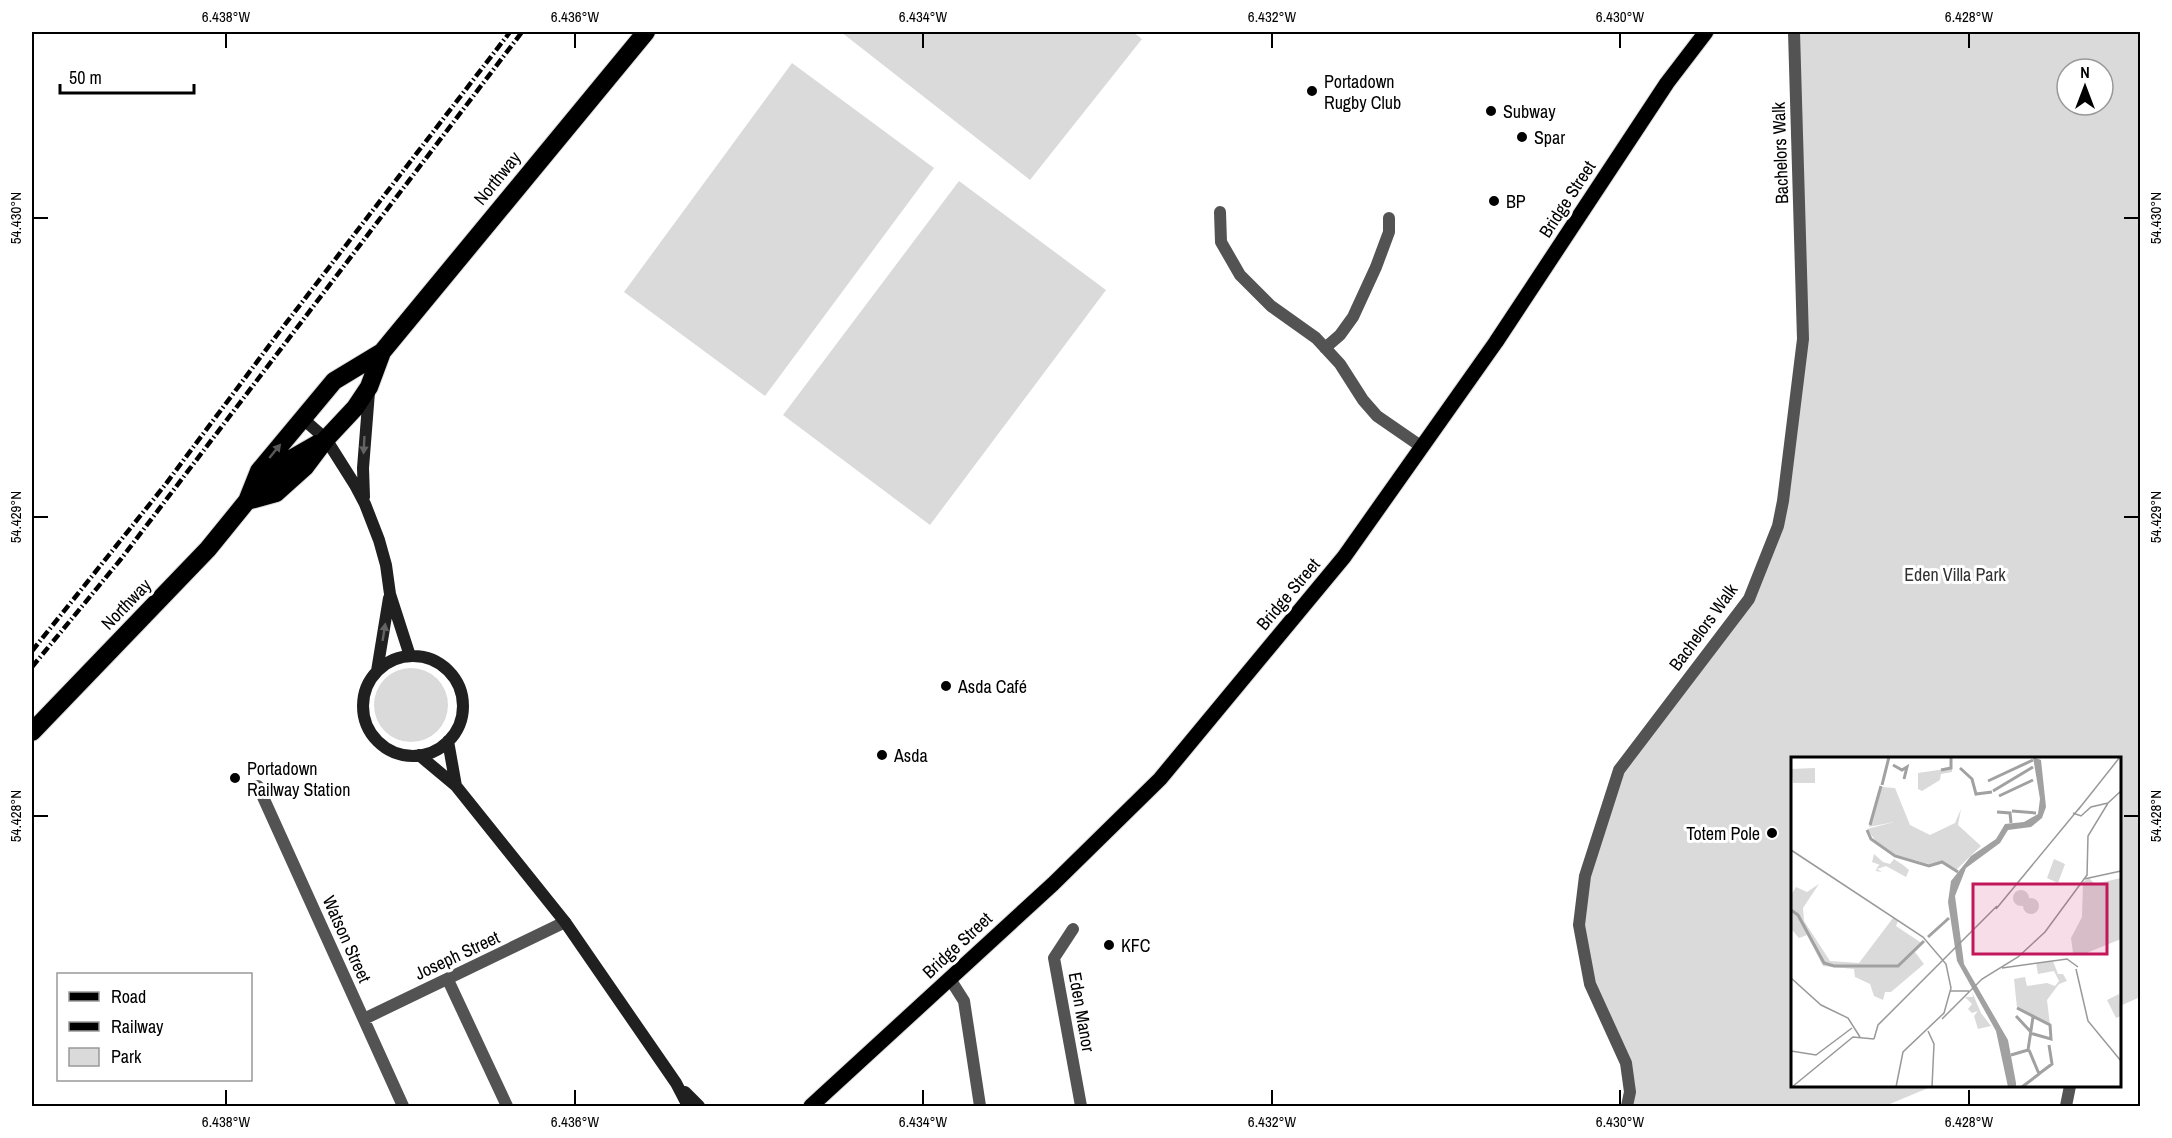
<svg xmlns="http://www.w3.org/2000/svg" width="2172" height="1138" viewBox="0 0 2172 1138" font-family="'Archivo Narrow',sans-serif">
  <style>
    .green { fill: #dadada; fill-rule: evenodd }
    .lines { fill: none; stroke-linecap: round; stroke-linejoin: round }
    .primary-casing { stroke: #dbdbdb; stroke-width: 17 }
    .highway-casing { stroke: #dbdbdb; stroke-width: 20 }
    .street { stroke: #535353; stroke-width: 12 }
    .secondary { stroke: #202020; stroke-width: 12 }
    .primary { stroke: #000; stroke-width: 15 }
    .highway { stroke: #000; stroke-width: 18 }
    .rail { stroke: #000; stroke-width: 4.5; stroke-dasharray: 9 3 1.5 3; stroke-linecap: butt }
    .oneway { fill: #636363 }
    .oneway2 { fill: #595959 }
    .ticks { fill: none; stroke: #000; stroke-width: 2 }
    .poi-dot { fill: #000; stroke: #fff; stroke-width: 2 }
    .labels { text-anchor: middle; dominant-baseline: central; stroke-width: 6; stroke-linejoin: round; paint-order: stroke }
    .poi-label { font-size: 18px; fill: #000; stroke: #fff; text-anchor: start }
    .street-label { font-size: 18px; fill: #000; stroke: #fff }
    .park-label { font-size: 18px; fill: #313131; stroke: #fff }
    .inset-river { fill: none; stroke: #a1a1a1; stroke-width: 3 }
    .inset-road { fill: none; stroke: #999; stroke-width: 1.5 }
    .view { fill: #c2185b; fill-opacity: 0.15; stroke: #c2185b; stroke-width: 3 }
    .inset-edge { fill: none; stroke: #000; stroke-width: 3 }
    .neatline { fill: none; stroke: #000; stroke-width: 2 }
    .ticks-label { font-size: 15px; text-anchor: middle; fill: #000 }
  </style>
  <rect width="100%" height="100%" fill="#fff"/>
  <!-- green -->
  <path class="green" d="M 841,32 L 1133,32 L 1142,39 L 1030,180 Z
    M 1794,32 L 2140,32 L 2140,997 L 2120,1006 L 2120,758 L 1792,758 L 1792,1086 L 1933,1086 L 1885,1106 L 1627,1106 L 1626,1063 L 1590,984 L 1579,925 L 1585,876 L 1619,770 L 1749,599 L 1778,526 L 1803,339 ZM 2067,69 L 2103,69 L 2103,105 L 2067,105 Z
    M 792,63 L 934,168 L 765,396 L 624,292 Z
    M 959,181 L 1106,290 L 930,525 L 783,415 Z
    M374 705a37 37 0 1 1 74 0a37 37 0 1 1-74 0Z"/>
  <g class="lines">
    <defs>
      <path id="primary" d="M 811,1106 L 1053,884 L 1160,779 L 1344,557 L 1496,342 L 1667,83 L 1706,32"/>
      <path id="highway" d="M 253,496 L 289,460 L 317,444
        M 247,501 L 276,493 L 305,467 L 326,439 L 355,408 L 369,387 L 382,352 L 646,32
        M 32,732 L 208,549 L 247,501 L 259,471 L 334,381 L 382,352"/>
    </defs>
    <!-- primary casing -->
    <use href="#primary" class="primary-casing"/>
    <!-- highway casing -->
    <use href="#highway" class="highway-casing"/>
    <!-- street -->
    <path class="street" d="M 1220,212 L 1221,242 L 1240,275 L 1271,306 L 1316,338 L 1340,364 L 1363,400 L 1377,416 L 1422,447
      M 1325,348 L 1340,335 L 1353,317 L 1376,267 L 1389,232 L 1389,218
      M 258,786 L 403,1106
      M 1073,929 L 1054,958 L 1081,1106
      M 950,979 L 964,1001 L 980,1106
      M 448,980 L 507,1106
      M 364,1019 L 565,922
      M 1627,1106 L 1630,1092 L 1626,1063 L 1590,984 L 1579,925 L 1585,876 L 1619,770 L 1749,599 L 1778,526 L 1783,501 L 1803,339 L 1794,32
      M 2066,1106 L 2070,1086"/>
    <!-- secondary -->
    <path class="secondary" d="M 302,418 L 326,439 L 355,485 L 365,504 L 379,540 L 386,565 L 390,594 L 410,656
      M 364,497 L 363,468 L 369,392
      M363 706a50 50 0 1 1 100 0a50 50 0 1 1-100 0Z
      M 377,671 L 389,598
      M 448,741 L 456,786
      M 419,755 L 456,786 L 565,922 L 676,1083 L 688,1106
      M 685,1092 L 699,1106"/>
    <!-- primary -->
    <use href="#primary" class="primary"/>
    <!-- highway -->
    <use href="#highway" class="highway"/>
    <!-- rail -->
    <path class="rail" d="M 32,651 L 165,485 L 280,331 L 510,32
      M 32,667 L 121,559 L 522,32"/>
  </g>
  <!-- one-way arrows -->
  <defs><path id="oneway-solid" d="M-6-.8H1V-3.2L6.5 0L1 3.2V.8H-6Z" transform="scale(1.5)"/></defs>
  <g class="oneway">
    <use href="#oneway-solid" transform="translate(364 445) rotate(93)"/>
    <use href="#oneway-solid" transform="translate(384 632) rotate(-81)"/>
  </g>
  <use class="oneway2" href="#oneway-solid" transform="translate(275 451) rotate(-51)"/>
  <!-- ticks -->
  <path class="ticks" d="M 226,33 L 226,48M 575,33 L 575,48M 923,33 L 923,48M 1272,33 L 1272,48M 1620,33 L 1620,48M 1969,33 L 1969,48M 33,218 L 48,218M 2124,218 L 2139,218M 33,517 L 48,517M 2124,517 L 2139,517M 33,816 L 48,816M 2124,816 L 2139,816M 226,1090 L 226,1105M 575,1090 L 575,1105M 923,1090 L 923,1105M 1272,1090 L 1272,1105M 1620,1090 L 1620,1105M 1969,1090 L 1969,1105"/>
  <!-- markers -->
  <g class="poi-dot">
    <circle cx="1312" cy="91" r="6"/>
    <circle cx="1491" cy="111" r="6"/>
    <circle cx="1522" cy="137" r="6"/>
    <circle cx="1494" cy="201" r="6"/>
    <circle cx="946" cy="686" r="6"/>
    <circle cx="882" cy="755" r="6"/>
    <circle cx="235" cy="778" r="6"/>
    <circle cx="1772" cy="833" r="6"/>
    <circle cx="1109" cy="945" r="6"/>
  </g>
  <g class="labels">
    <!-- poi labels -->
    <g class="poi-label">
      <text x="1324" y="81">Portadown<tspan x="1324" dy="21">Rugby Club</tspan></text>
      <text x="1503" y="111">Subway</text>
      <text x="1534" y="137">Spar</text>
      <text x="1506" y="201">BP</text>
      <text x="958" y="686">Asda Café</text>
      <text x="894" y="755">Asda</text>
      <text x="247" y="768">Portadown<tspan x="247" dy="21">Railway Station</tspan></text>
      <text x="1760" y="833" text-anchor="end">Totem Pole</text>
      <text x="1121" y="945">KFC</text>
    </g>
    <!-- street labels -->
    <g class="street-label">
      <text transform="translate(1780 153) rotate(-92)">Bachelors Walk</text>
      <text transform="translate(497 178) rotate(-51)">Northway</text>
      <text transform="translate(1567 199) rotate(-57)">Bridge Street</text>
      <text transform="translate(1288 594) rotate(-50)">Bridge Street</text>
      <text transform="translate(126 604) rotate(-46)">Northway</text>
      <text transform="translate(1703 627) rotate(-54)">Bachelors Walk</text>
      <text transform="translate(347 939) rotate(66)">Watson Street</text>
      <text transform="translate(957 945) rotate(-43)">Bridge Street</text>
      <text transform="translate(457 955) rotate(-25)">Joseph Street</text>
      <text transform="translate(1082 1012) rotate(80)">Eden Manor</text>
    </g>
    <!-- park labels -->
    <g class="park-label">
      <text x="1955" y="574">Eden Villa Park</text>
    </g>
  </g>
  <!-- overview -->
  <g transform="translate(1791 757)">
    <rect width="330" height="330" fill="#fff"/>
    <path d="M 24,11 L 24,26 L 2,26 L 0,12 ZM 161,11 L 161,15 L 150,17 L 149,23 L 131,34 L 127,32 L 127,16 ZM 91,30 L 104,31 L 119,68 L 139,78 L 164,66 L 170,52 L 167,68 L 190,89 L 165,113 L 151,105 L 141,108 L 105,98 L 84,83 L 76,72 L 103,65 L 78,70 ZM 83,97 L 92,105 L 99,107 L 103,102 L 112,108 L 118,113 L 115,120 L 95,109 L 86,112 L 91,115 L 85,114 L 85,113 L 87,109 L 89,108 L 81,105 ZM 263,102 L 274,107 L 267,126 L 256,121 ZM 298,121 L 304,127 L 330,121 L 330,182 L 293,197 L 282,196 L 280,181 L 291,160 L 292,125 ZM 28,127 L 12,151 L 13,164 L 39,204 L 68,206 L 102,161 L 107,164 L 105,169 L 132,187 L 124,195 L 133,207 L 100,235 L 94,235 L 92,243 L 83,239 L 79,227 L 64,220 L 63,212 L 32,209 L 16,178 L 8,181 L 1,173 L 0,138 L 5,130 L 16,135 ZM222 141a8 8 0 1 1 16 0a8 8 0 1 1-16 0ZM232 149a8 8 0 1 1 16 0a8 8 0 1 1-16 0ZM 262,204 L 267,217 L 272,217 L 276,224 L 268,227 L 256,243 L 259,268 L 226,251 L 223,222 L 234,220 L 236,229 L 256,226 L 264,229 L 268,224 L 263,214 L 247,217 L 245,206 ZM 181,235 L 190,256 L 200,269 L 187,272 L 183,259 L 187,254 L 181,256 L 177,252 L 181,247 L 174,240 L 182,240 ZM 328,237 L 330,259 L 325,261 L 316,243 Z" fill="#dadada"/>
    <path d="M 242,0 L 250,3 L 255,50 L 251,61 L 240,70 L 217,73 L 209,86 L 175,111 L 164,139 L 173,207 L 217,283 L 225,326 L 225,330 L 217,330 L 205,274 L 166,204 L 157,145 L 160,124 L 180,99 L 205,82 L 214,67 L 233,65 L 247,57 L 249,42 Z" fill="#a1a1a1"/>
    <path class="inset-river" d="M 102,8 L 111,13 L 116,10 L 113,22M 169,11 L 181,22 L 185,37 L 201,35M 150,13 L 160,11 L 160,0M 197,24 L 242,3M 91,28 L 98,0M 202,34 L 242,10M 208,39 L 242,23M 221,54 L 245,56M 206,55 L 219,56 L 220,66M 79,68 L 90,29M 76,73 L 80,82 L 104,99 L 138,109 L 151,105 L 167,115M 0,153 L 7,158 L 33,206 L 43,209 L 107,209 L 133,184M 137,180 L 158,161M 226,251 L 259,268 L 260,282 L 239,276M 225,259 L 239,274M 220,298 L 237,293 L 242,260M 249,316 L 261,307 L 258,288M 231,330 L 248,317 L 238,293"/>
    <path class="inset-road" d="M 287,53 L 329,0M 282,56 L 290,59 L 300,50 L 317,46M 0,93 L 132,180 L 155,207 L 160,231 L 153,256 L 112,295 L 105,330M 296,119 L 297,79 L 317,46 L 330,34M 293,122 L 330,114M 205,152 L 290,49M 211,211 L 276,202 L 287,210M 285,212 L 297,264 L 330,304M 0,221 L 30,248 L 57,261 L 69,280M 159,234 L 178,234M 151,262 L 191,222 L 227,200 L 254,175 L 296,118M 137,274 L 143,287 L 141,330M 83,282 L 87,268 L 206,149M 0,294 L 25,298 L 61,271M 1,330 L 62,280 L 83,282"/>
    <path class="view" d="M 182,127 L 316,127 L 316,197 L 182,197 Z"/>
    <rect width="330" height="330" class="inset-edge"/>
  </g>
  <!-- border -->
  <rect width="2172" height="1138" fill="none" stroke="#ffffff" stroke-width="66"/>
  <!-- legend -->
  <rect x="57" y="973" width="195" height="108" fill="#ffffff" stroke="#999999" stroke-width="1.5"/>
  <rect x="69" y="992" width="30" height="9" fill="#000000" stroke="#999999" stroke-width="1.5"/>
  <text x="111" y="1003" font-size="18" fill="#000000">Road</text>
  <rect x="69" y="1022" width="30" height="9" fill="#000000" stroke="#999999" stroke-width="1.5"/>
  <text x="111" y="1033" font-size="18" fill="#000000">Railway</text>
  <rect x="69" y="1048" width="30" height="18" fill="#dadada" stroke="#999999" stroke-width="1.5"/>
  <text x="111" y="1063" font-size="18" fill="#000000">Park</text>
  <!-- north arrow -->
  <g transform="translate(2085 87)"><circle r="28" fill="#ffffff" stroke="#999999" stroke-width="1.5"/>
  <path d="M0-4.5L10 22L0 15L-10 22Z" fill="#000000"/>
  <text y="-9" font-size="16" font-weight="bold" text-anchor="middle" fill="#000000">N</text>
  </g>
  <!-- scale -->
  <path d="M60 84v9h134v-9" fill="none" stroke="#000000" stroke-width="3"/>
  <text x="69" y="84" font-size="18" fill="#000000" stroke="#ffffff" stroke-width="4.5" paint-order="stroke">50 m</text>
  <rect x="33" y="33" width="2106" height="1072" class="neatline"/>
  <g class="ticks-label">
    <text x="226" y="22">6.438°W</text>
    <text x="575" y="22">6.436°W</text>
    <text x="923" y="22">6.434°W</text>
    <text x="1272" y="22">6.432°W</text>
    <text x="1620" y="22">6.430°W</text>
    <text x="1969" y="22">6.428°W</text>
    <text transform="translate(16 218) rotate(-90)" y="5">54.430°N</text>
    <text transform="translate(2156 218) rotate(-90)" y="5">54.430°N</text>
    <text transform="translate(16 517) rotate(-90)" y="5">54.429°N</text>
    <text transform="translate(2156 517) rotate(-90)" y="5">54.429°N</text>
    <text transform="translate(16 816) rotate(-90)" y="5">54.428°N</text>
    <text transform="translate(2156 816) rotate(-90)" y="5">54.428°N</text>
    <text x="226" y="1127">6.438°W</text>
    <text x="575" y="1127">6.436°W</text>
    <text x="923" y="1127">6.434°W</text>
    <text x="1272" y="1127">6.432°W</text>
    <text x="1620" y="1127">6.430°W</text>
    <text x="1969" y="1127">6.428°W</text>
  </g>
</svg>
